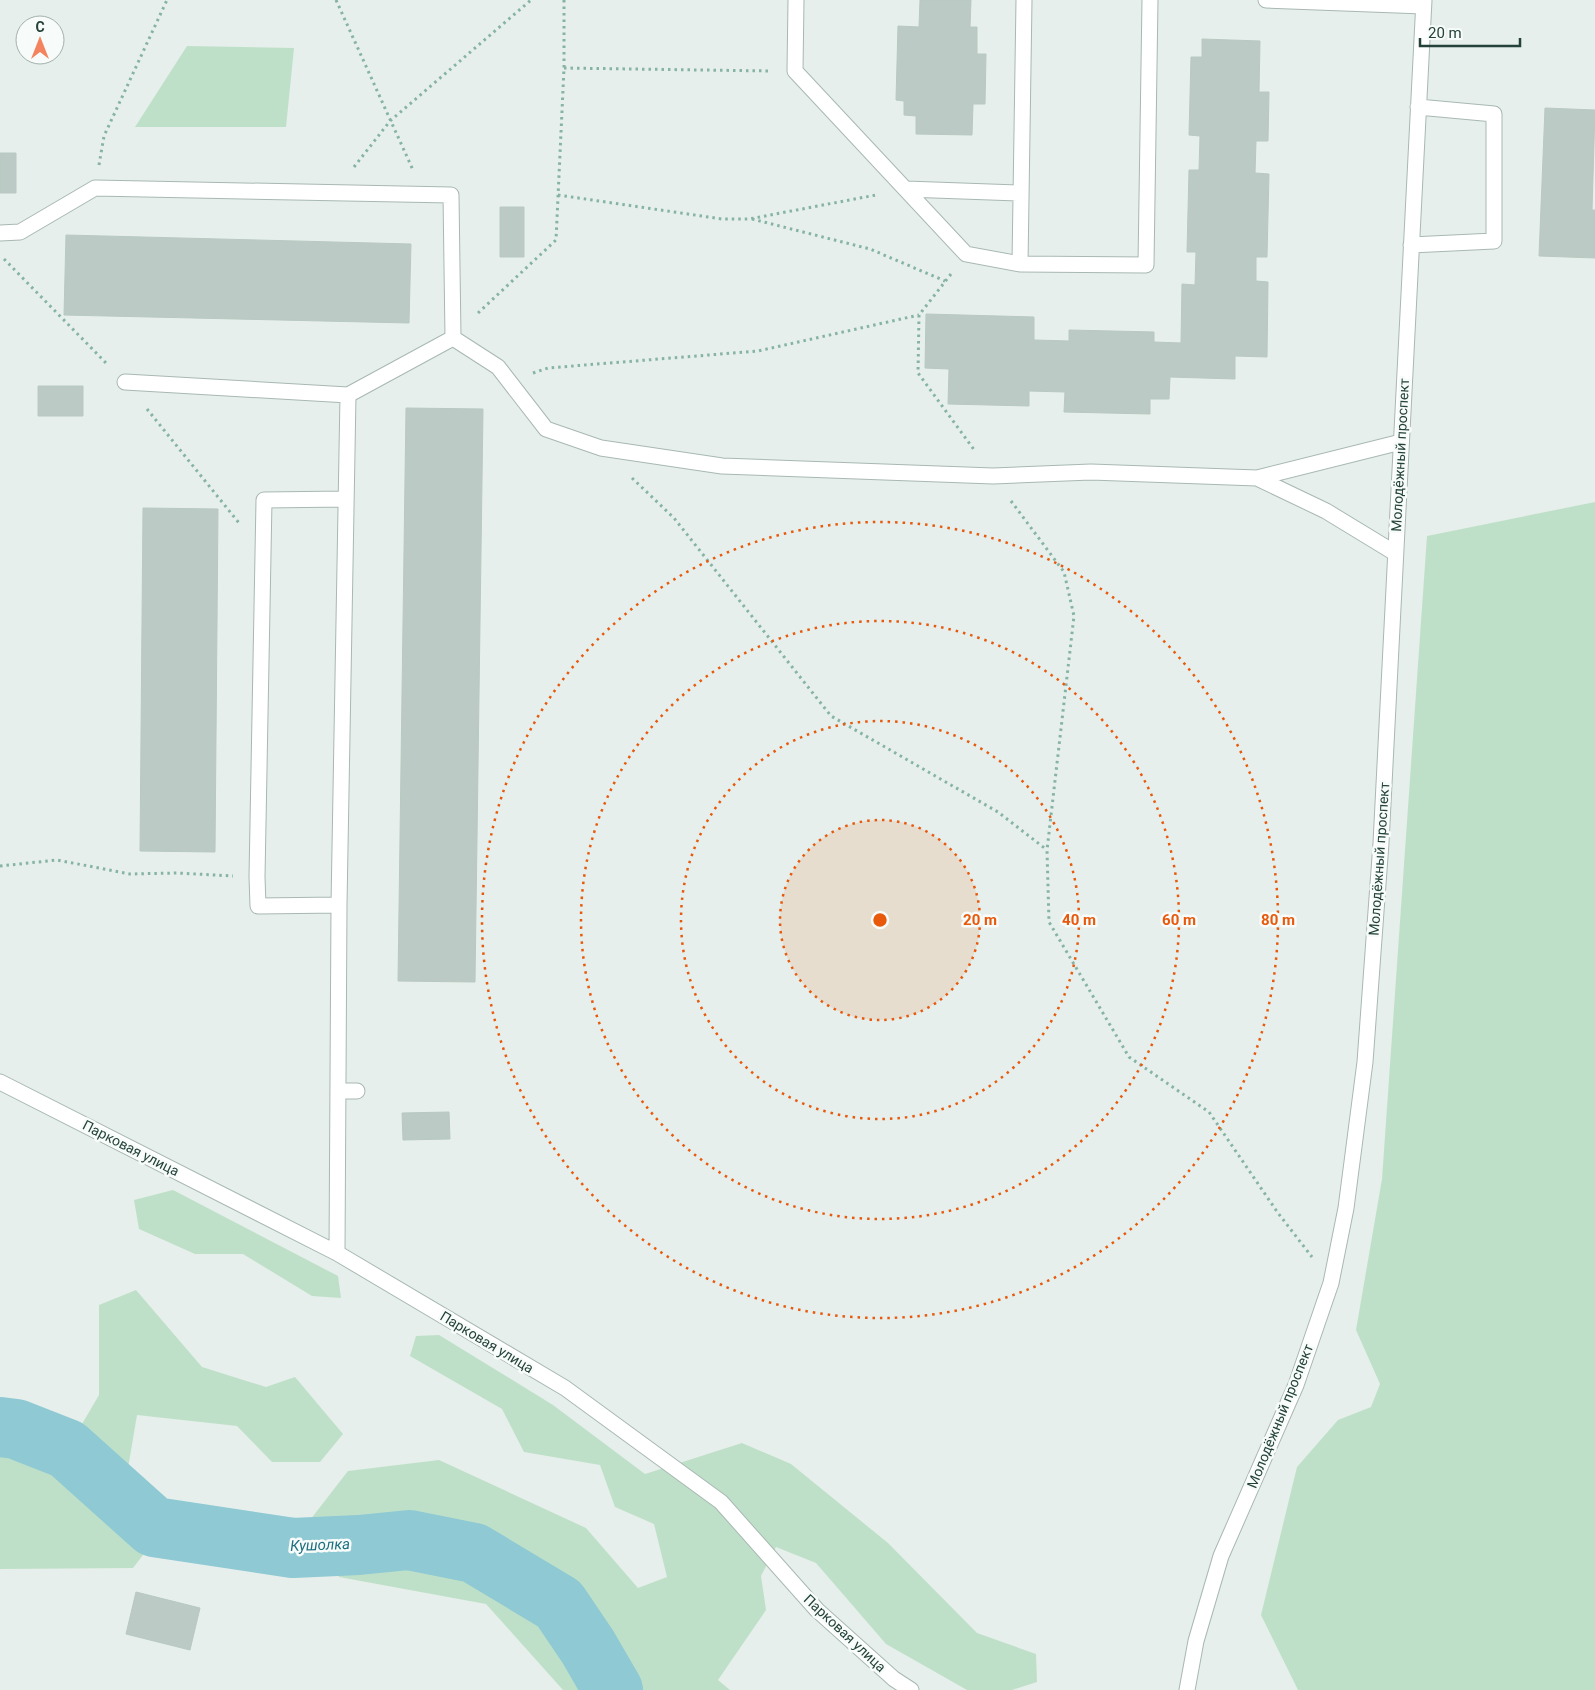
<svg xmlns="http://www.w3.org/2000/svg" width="1595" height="1690" viewBox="0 0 1595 1690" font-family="Roboto,sans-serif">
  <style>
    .green { fill: #bfe0c8 }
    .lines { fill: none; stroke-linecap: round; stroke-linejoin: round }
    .river { stroke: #8ec9d4; stroke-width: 60 }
    .building { fill: #bbcac4; stroke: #b8c9c2 }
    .minor-casing { stroke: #a8b8b2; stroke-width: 17 }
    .path { stroke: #86b3a5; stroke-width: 3; stroke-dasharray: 2.5 4; stroke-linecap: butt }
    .minor { stroke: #fff; stroke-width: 15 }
    .ring { fill: none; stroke: #e8590c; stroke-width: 2.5; stroke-dasharray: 2.5 5 }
    .labels { text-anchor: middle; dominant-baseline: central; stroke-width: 5; stroke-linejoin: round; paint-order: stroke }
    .street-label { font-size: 14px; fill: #24423a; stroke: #f7fbf9 }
    .water-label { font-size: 15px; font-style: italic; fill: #1c6f80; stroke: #f7fbf9 }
    .centre { fill: #e8590c; stroke: #f7fbf9; stroke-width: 2.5 }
    .ring-label { font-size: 15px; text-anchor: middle; font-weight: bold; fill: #e8590c; stroke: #f7fbf9; stroke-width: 5; stroke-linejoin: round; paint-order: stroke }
  </style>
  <rect width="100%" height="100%" fill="#e6efeb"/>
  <!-- green -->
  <path class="green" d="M 187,46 L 294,48 L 286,127 L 135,127 Z
    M 1595,502 L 1595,1690 L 1298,1690 L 1261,1615 L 1297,1467 L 1338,1420 L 1371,1407 L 1380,1384 L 1356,1330 L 1382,1179 L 1427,536 Z
    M 173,1190 L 338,1276 L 341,1298 L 312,1296 L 243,1254 L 195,1254 L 139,1229 L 134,1200 Z
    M 136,1290 L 202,1367 L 266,1387 L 295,1377 L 343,1434 L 320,1462 L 272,1462 L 237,1426 L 137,1415 L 127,1474 L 75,1436 L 99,1395 L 99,1305 Z
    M 439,1335 L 553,1405 L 645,1474 L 742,1443 L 791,1464 L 888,1543 L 977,1633 L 1036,1654 L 1037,1682 L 1012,1690 L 967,1690 L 886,1644 L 816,1563 L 776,1547 L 761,1576 L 766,1610 L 718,1680 L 730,1690 L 563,1690 L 486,1604 L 339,1577 L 310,1520 L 348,1471 L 439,1460 L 586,1528 L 638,1588 L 667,1577 L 654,1524 L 615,1507 L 600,1465 L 524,1452 L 502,1409 L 410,1356 L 416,1336 Z
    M 0,1451 L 27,1452 L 153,1542 L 133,1568 L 0,1569 Z"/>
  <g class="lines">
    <!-- river -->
    <path class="river" d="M 0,1427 L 16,1429 L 67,1449 L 154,1527 L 293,1548 L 359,1545 L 409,1540 L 474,1553 L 559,1604 L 588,1647 L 613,1690"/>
  </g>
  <!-- building -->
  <path class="building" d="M 920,0 L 971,0 L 970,27 L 977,27 L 977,54 L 986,54 L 985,104 L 973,104 L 972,135 L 916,134 L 916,116 L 904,115 L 904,101 L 896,100 L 898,26 L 919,27 Z
    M 1202,39 L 1260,41 L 1259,92 L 1269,92 L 1268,141 L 1256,141 L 1255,173 L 1269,174 L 1267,257 L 1256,257 L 1256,281 L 1268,282 L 1267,357 L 1235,356 L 1235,379 L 1170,377 L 1169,399 L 1150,399 L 1150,414 L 1064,412 L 1065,392 L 1029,391 L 1029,406 L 948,404 L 949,369 L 925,368 L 926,314 L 1034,317 L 1034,340 L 1069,341 L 1069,330 L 1154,332 L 1154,342 L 1181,343 L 1182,284 L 1195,285 L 1196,252 L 1187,252 L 1189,170 L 1199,170 L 1200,136 L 1189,135 L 1191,57 L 1202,57 Z
    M 1545,108 L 1595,110 L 1592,210 L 1595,210 L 1595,258 L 1539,256 Z
    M 0,153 L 16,153 L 16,193 L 0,193 Z
    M 500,207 L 524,207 L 524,257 L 500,257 Z
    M 66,235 L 411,244 L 409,323 L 64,315 Z
    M 38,386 L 83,386 L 83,416 L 38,416 Z
    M 406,408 L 483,409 L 475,982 L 398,981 Z
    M 143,508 L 218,509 L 215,852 L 140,851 Z
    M 449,1112 L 450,1139 L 403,1140 L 402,1113 Z
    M 136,1592 L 200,1608 L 190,1650 L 126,1634 Z"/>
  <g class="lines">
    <defs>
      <path id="minor" d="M 796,0 L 795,71 L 966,254 L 1020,264 L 1146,265 L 1150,0
        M 1266,0 L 1423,6
        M 906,189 L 1021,193
        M 0,233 L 20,232 L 95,188 L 451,195 L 453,338
        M 1411,245 L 1494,241 L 1494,114 L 1418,107
        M 1020,264 L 1024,0
        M 453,338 L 498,367 L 546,429 L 601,448 L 722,466 L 993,476 L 1091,472 L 1257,478 L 1401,442
        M 125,382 L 348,395 L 453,338
        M 1257,478 L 1326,511 L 1395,553
        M 339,905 L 258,906 L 257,877 L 264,500 L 345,499
        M 0,1082 L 337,1253 L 565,1388 L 721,1502 L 817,1610 L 894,1679 L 911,1690
        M 338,1091 L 357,1091
        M 337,1253 L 339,905 L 348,395
        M 1187,1690 L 1196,1641 L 1221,1556 L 1296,1385 L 1331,1283 L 1346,1208 L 1365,1062 L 1381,843 L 1424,0"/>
    </defs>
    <!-- minor casing -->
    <use href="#minor" class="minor-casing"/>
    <!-- path -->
    <path class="path" d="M 336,0 L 413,170
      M 564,68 L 771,71
      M 99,165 L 104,136 L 167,0
      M 354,167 L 390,121 L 531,0
      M 558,195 L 722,219 L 749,219 L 876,195
      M 752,219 L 870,249 L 945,281
      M 4,259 L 108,365
      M 951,274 L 919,315 L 918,373 L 975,451
      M 478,313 L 556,240 L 564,68 L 564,0
      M 533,373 L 548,368 L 758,351 L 919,315
      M 147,409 L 239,523
      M 632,478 L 674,518 L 831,716 L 998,812 L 1047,850
      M 1011,501 L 1064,572 L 1074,616 L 1047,850 L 1049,922 L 1129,1057 L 1209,1112 L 1278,1213 L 1312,1257
      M 0,866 L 57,860 L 130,874 L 177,873 L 233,876"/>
    <!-- minor -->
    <use href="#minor" class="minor"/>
  </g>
  <!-- distance rings -->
  <circle cx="880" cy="920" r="100" fill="#e8590c" fill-opacity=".12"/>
  <g class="ring">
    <circle cx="880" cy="920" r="100"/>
    <circle cx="880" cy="920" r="199"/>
    <circle cx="880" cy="920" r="299"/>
    <circle cx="880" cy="920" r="398"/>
  </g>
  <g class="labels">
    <!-- street labels -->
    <g class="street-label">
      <text transform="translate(1400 455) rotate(-87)">Молодёжный проспект</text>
      <text transform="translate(1379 859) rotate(-86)">Молодёжный проспект</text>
      <text transform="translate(131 1148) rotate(27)">Парковая улица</text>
      <text transform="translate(487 1342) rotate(31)">Парковая улица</text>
      <text transform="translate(1280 1416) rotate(-68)">Молодёжный проспект</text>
      <text transform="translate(845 1633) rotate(43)">Парковая улица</text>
    </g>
    <!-- water labels -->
    <g class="water-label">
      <text transform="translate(320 1545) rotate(-2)">Кушолка</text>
    </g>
  </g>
  <circle cx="880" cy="920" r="8" class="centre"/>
  <g class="ring-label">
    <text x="980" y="925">20 m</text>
    <text x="1079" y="925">40 m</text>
    <text x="1179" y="925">60 m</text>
    <text x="1278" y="925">80 m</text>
  </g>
  <!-- north arrow -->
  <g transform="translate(40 40)"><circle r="24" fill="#f7fbf9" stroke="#a3b1ad"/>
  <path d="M0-4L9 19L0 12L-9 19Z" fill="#f4845f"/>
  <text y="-8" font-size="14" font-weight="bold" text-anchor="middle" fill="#24423a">С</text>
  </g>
  <!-- scale -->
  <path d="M1420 38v8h100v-8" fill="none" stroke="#24423a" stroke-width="2.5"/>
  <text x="1428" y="38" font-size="15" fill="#24423a" stroke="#f7fbf9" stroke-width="4" paint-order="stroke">20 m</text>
</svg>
